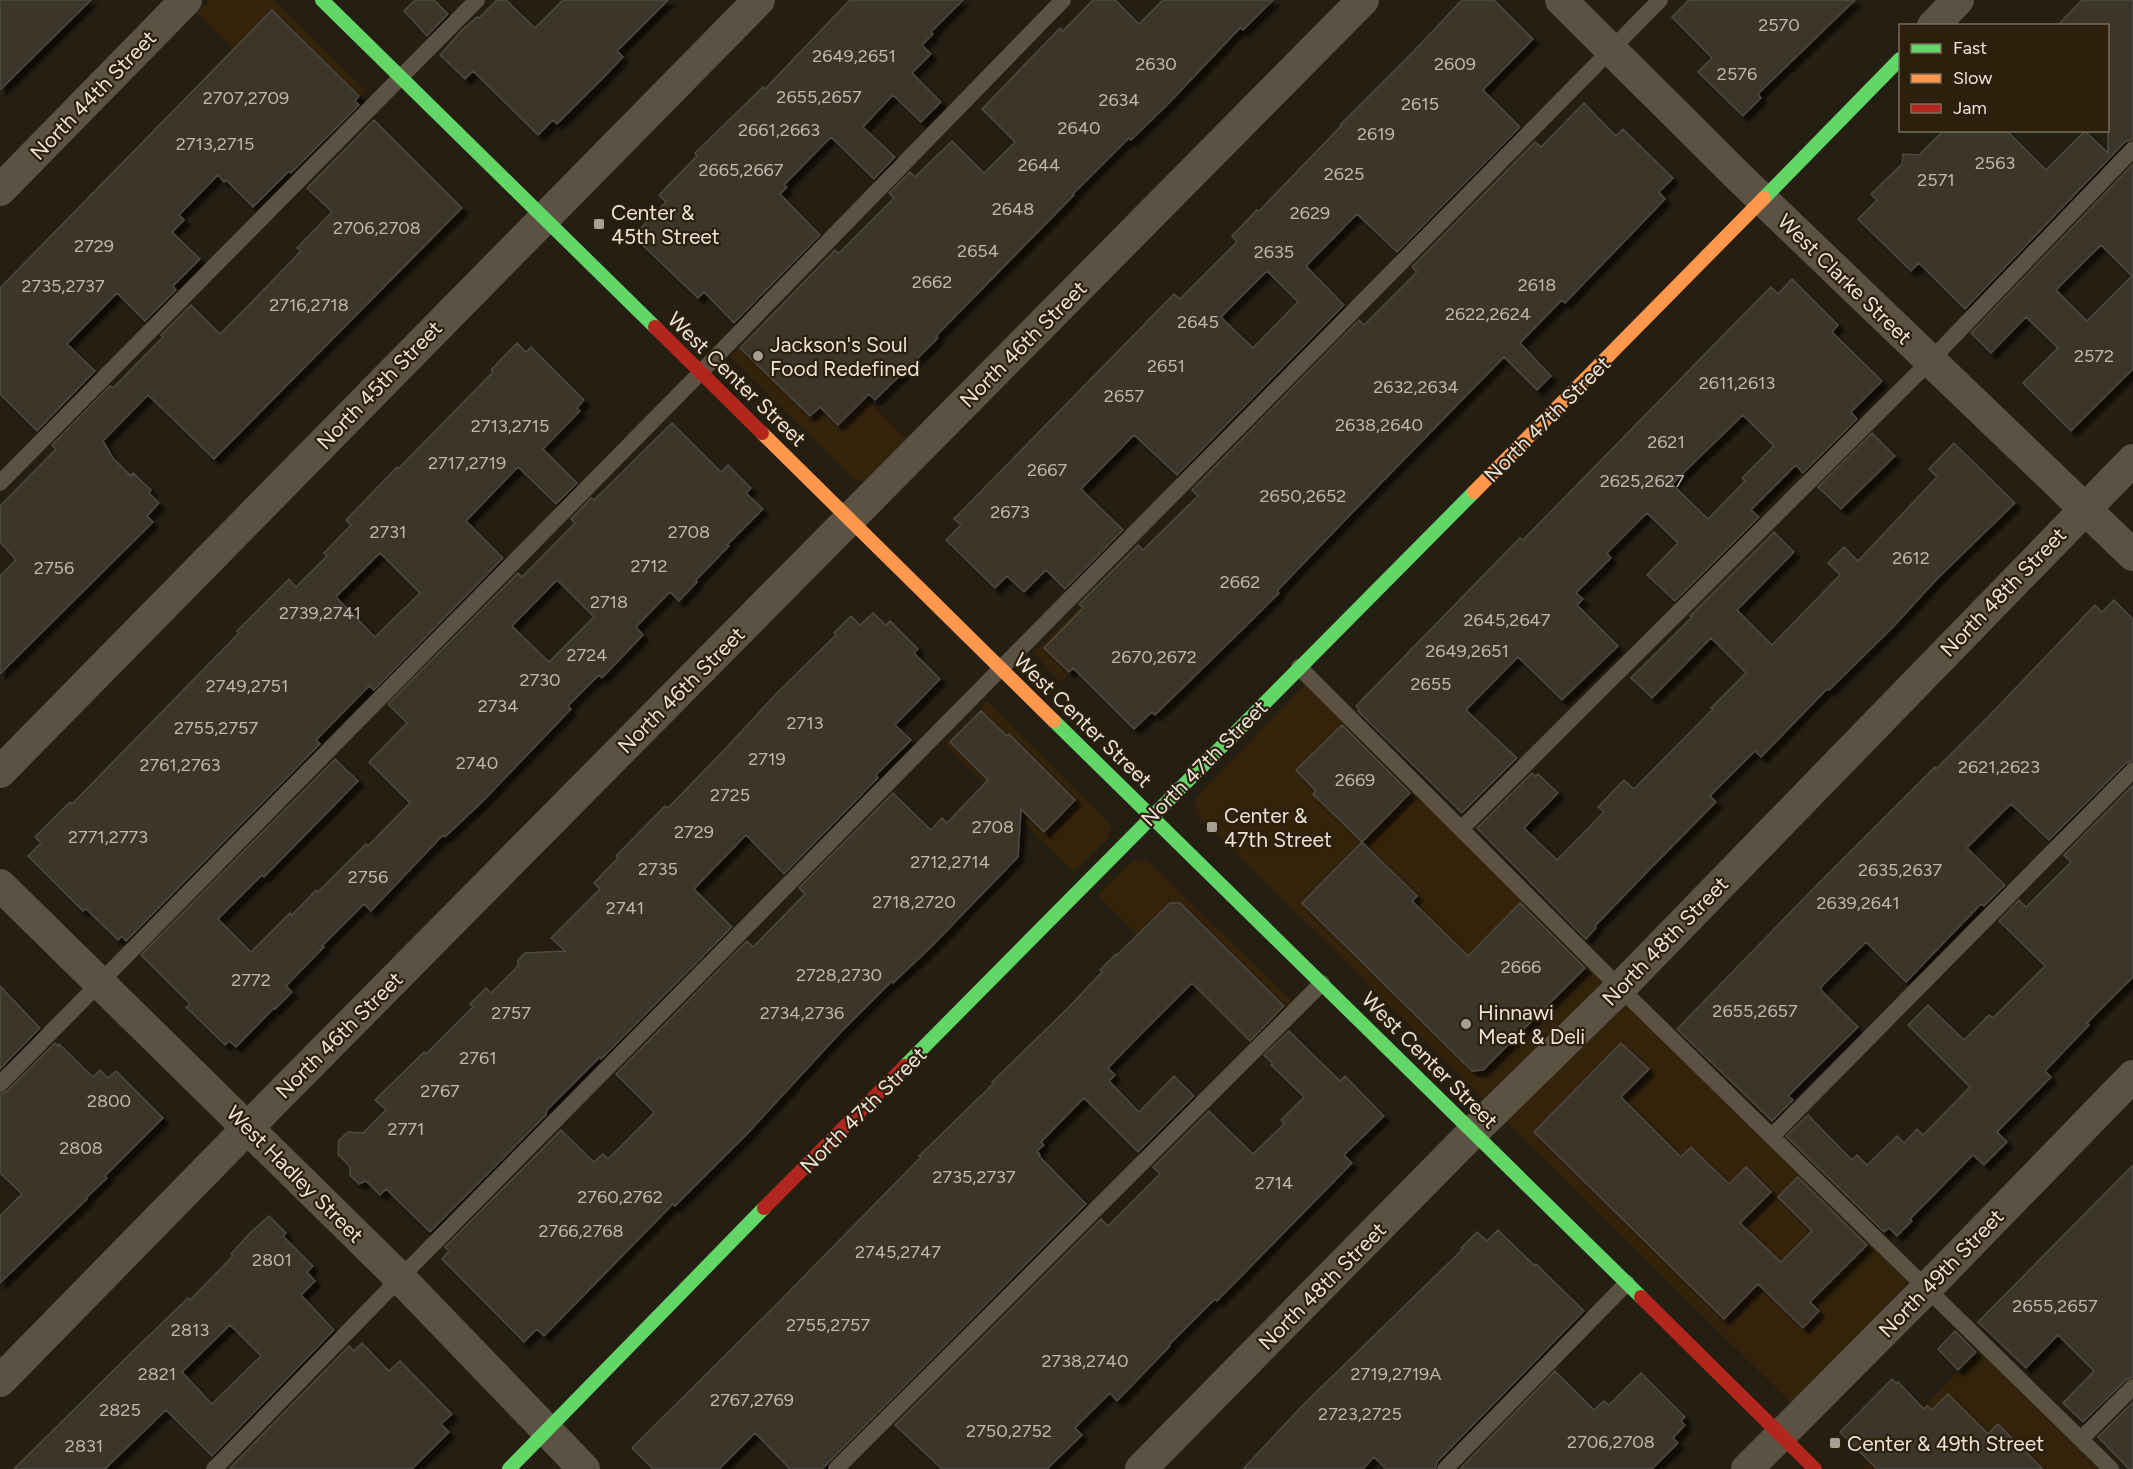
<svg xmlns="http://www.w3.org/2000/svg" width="2133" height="1469" viewBox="0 0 2133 1469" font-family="Figtree,sans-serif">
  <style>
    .built { fill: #33230b }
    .building { fill: #3a352c; stroke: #4f4940; stroke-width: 1.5; fill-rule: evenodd; filter: url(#shadow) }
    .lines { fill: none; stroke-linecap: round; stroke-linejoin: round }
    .lane { stroke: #5b5244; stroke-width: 16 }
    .street { stroke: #5b5244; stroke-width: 32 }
    .fast { stroke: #63d668; stroke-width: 14 }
    .slow { stroke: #ff974d; stroke-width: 14 }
    .jam { stroke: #b3261e; stroke-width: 14 }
    .poi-dot { fill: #a79f94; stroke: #2c1f0c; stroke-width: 2 }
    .labels { text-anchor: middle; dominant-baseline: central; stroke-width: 4.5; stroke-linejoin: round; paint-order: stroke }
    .number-label { font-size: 18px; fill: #c0b8ae }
    .street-label { font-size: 21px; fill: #ede4d9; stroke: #2c1f0c }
    .poi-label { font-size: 21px; fill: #ede4d9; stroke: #2c1f0c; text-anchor: start }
  </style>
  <defs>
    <filter id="shadow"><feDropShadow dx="5.5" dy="5.5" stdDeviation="1.5" flood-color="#0009"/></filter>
  </defs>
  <rect width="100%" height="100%" fill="#251e13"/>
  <!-- built -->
  <path class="built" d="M 210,0 L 274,0 L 366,91 L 322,135 L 197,13 Z
    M 776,309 L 908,440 L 864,482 L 854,479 L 730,357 Z
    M 1079,608 L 1108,635 L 1061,682 L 1033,653 Z
    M 1306,683 L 1909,1282 L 1792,1404 L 1198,816 L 1194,809 L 1197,797 Z
    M 987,701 L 1108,822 L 1111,828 L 1106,840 L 1074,872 L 945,745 Z
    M 1142,859 L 1149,862 L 1292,1001 L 1249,1044 L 1098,896 L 1130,864 L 1136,860 Z
    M 1979,1351 L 2098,1469 L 1862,1469 Z"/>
  <!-- building -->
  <path class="building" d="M 0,0 L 91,0 L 0,90 Z
    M 415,0 L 434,0 L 448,14 L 427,36 L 404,11 Z
    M 497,0 L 506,0 L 535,28 L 563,0 L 668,0 L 617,51 L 623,57 L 601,80 L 557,124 L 553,120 L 538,135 L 473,71 L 465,79 L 440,55 L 463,29 L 477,17 L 479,18 Z
    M 850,0 L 963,0 L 931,32 L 933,34 L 922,45 L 931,54 L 912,73 L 941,102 L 921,122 L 893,95 L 863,127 L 895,157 L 874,179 L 831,137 L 784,185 L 787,187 L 780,194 L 820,235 L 734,323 L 704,292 L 698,298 L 633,236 L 666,202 L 659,195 L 697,156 L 695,153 L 763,87 L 765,89 Z
    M 1093,0 L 1115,0 L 1139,24 L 1163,0 L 1273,0 L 1243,30 L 1240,28 L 1169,103 L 1131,140 L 1129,138 L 1073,194 L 1074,195 L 936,336 L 938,338 L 875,400 L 869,394 L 838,425 L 820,407 L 810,416 L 740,348 L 835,250 L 839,253 L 894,198 L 889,193 L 910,172 L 915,177 L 952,141 L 984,173 L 1015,142 L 982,109 L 1060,28 L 1063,31 Z
    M 1462,0 L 1494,0 L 1533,39 L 1483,90 L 1520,127 L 1397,252 L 1357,214 L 1306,266 L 1344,305 L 1177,475 L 1134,435 L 1081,489 L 1123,530 L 1065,589 L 1046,570 L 1024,592 L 1007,576 L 995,588 L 946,540 L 961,525 L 954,519 L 1174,294 L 1180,299 L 1237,242 L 1232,236 L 1257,210 L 1259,211 L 1341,126 L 1340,125 L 1414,51 ZM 1267,271 L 1298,302 L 1253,348 L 1221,317 Z
    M 1689,0 L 1855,0 L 1758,94 L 1761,98 L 1743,116 L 1698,72 L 1712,58 L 1672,17 Z
    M 2082,0 L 2133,0 L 2133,139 L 2125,142 L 1965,309 L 1919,263 L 1911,271 L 1858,219 L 1877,200 L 1871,194 L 1902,164 L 1903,154 L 1919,155 L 1944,130 L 2006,130 L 2046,170 L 2085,131 L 2108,153 L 2108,26 L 2057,26 Z
    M 272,10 L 359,96 L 355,101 L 359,105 L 291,173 L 289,171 L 253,207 L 226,180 L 224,182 L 218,175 L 179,215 L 184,220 L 172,232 L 200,259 L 173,286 L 176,290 L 145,321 L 117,293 L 67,344 L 95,371 L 37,431 L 0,394 L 0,288 Z
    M 1584,103 L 1616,136 L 1623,129 L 1673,178 L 1659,192 L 1665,199 L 1644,221 L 1565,303 L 1562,300 L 1520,343 L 1551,376 L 1537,390 L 1504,357 L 1349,516 L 1277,591 L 1279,593 L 1251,621 L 1155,715 L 1152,712 L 1134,729 L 1073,668 L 1069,672 L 1044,648 L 1083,608 L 1079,604 L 1138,545 L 1143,550 L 1198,496 L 1192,490 L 1359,320 L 1364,325 L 1417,272 L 1412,267 L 1535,142 L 1541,147 Z
    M 374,120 L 462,208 L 214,459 L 148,395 L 103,441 L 113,458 L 131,476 L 133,473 L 151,490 L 149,493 L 159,503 L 147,516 L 153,522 L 0,674 L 0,576 L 16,560 L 0,542 L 0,506 L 56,449 L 52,445 L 110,386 L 113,388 L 163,337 L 161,335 L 191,305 L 220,334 L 248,306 L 301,251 L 297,248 L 332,212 L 307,188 Z
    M 2133,164 L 2133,369 L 2071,431 L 2023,383 L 2058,348 L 2026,317 L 1991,353 L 1971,333 ZM 2101,245 L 2132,276 L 2087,321 L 2056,290 Z
    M 1792,279 L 1838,325 L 1832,332 L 1882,381 L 1851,412 L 1857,419 L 1803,473 L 1796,465 L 1751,510 L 1759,517 L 1675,601 L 1647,575 L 1678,543 L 1647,513 L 1607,553 L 1611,558 L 1576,593 L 1583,599 L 1577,605 L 1618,646 L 1562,700 L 1518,657 L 1466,710 L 1517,758 L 1462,813 L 1358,711 L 1359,709 L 1356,706 L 1520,538 L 1523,540 L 1750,308 L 1771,287 L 1778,294 ZM 1743,415 L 1774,446 L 1742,478 L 1745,481 L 1708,519 L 1672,484 Z
    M 517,343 L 526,352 L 531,347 L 584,400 L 577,408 L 580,411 L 543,449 L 577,483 L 556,504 L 518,467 L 466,521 L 503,558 L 374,690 L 369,686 L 316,740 L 320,744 L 126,941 L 122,936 L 118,940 L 86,909 L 83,911 L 28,856 L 41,843 L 35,837 L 70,802 L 72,804 L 239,633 L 237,631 L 289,579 L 296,587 L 327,556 L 324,553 L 351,525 L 346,520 L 397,467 L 398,469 L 493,372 L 491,370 ZM 380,553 L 420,593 L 375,637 L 336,597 Z
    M 672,423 L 721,472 L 728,465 L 751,488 L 746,493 L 763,509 L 727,545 L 729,546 L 696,580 L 697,582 L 679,601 L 670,592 L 636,627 L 643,635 L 602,678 L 599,675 L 568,706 L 571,709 L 483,801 L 445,837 L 443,835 L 371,911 L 364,904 L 322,946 L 324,947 L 286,986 L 292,992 L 275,1009 L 274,1008 L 236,1047 L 229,1041 L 225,1045 L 186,1007 L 190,1004 L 141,955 L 335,759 L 358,781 L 264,877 L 262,875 L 218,919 L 251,952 L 290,913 L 292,915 L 316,890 L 318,892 L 366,844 L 368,846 L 410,803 L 369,762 L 407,723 L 388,704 L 518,573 L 522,577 L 575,523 L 571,519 L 591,498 L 594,500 ZM 557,580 L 594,617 L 549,662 L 512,626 Z
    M 1872,433 L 1895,456 L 1841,509 L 1818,487 Z
    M 1954,443 L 2015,503 L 1936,580 L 1893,627 L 1829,690 L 1827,689 L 1761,757 L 1755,751 L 1710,796 L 1716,802 L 1646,873 L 1595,926 L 1596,928 L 1586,939 L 1477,828 L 1532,773 L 1535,776 L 1538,774 L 1558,793 L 1524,828 L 1557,860 L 1604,812 L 1598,807 L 1624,780 L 1634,789 L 1713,709 L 1711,708 L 1746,673 L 1711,638 L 1652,698 L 1631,678 L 1692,617 L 1690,616 L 1774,532 L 1794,552 L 1737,610 L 1772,645 L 1840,575 L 1828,563 L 1844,547 L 1858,561 L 1937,477 L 1929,469 Z
    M 2114,600 L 2133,619 L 2133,760 L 2126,763 L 2049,840 L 2011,804 L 1967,848 L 2005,885 L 1984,906 L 1981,904 L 1906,982 L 1866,942 L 1823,985 L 1820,989 L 1858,1027 L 1788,1096 L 1793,1100 L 1772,1121 L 1677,1029 L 1815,887 L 1935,767 L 1936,769 L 1988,717 L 2095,605 L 2102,612 Z
    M 873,613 L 886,625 L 890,621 L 918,649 L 914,653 L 940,679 L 895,725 L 911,740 L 876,775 L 878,778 L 784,874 L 746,835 L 694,889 L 732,927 L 601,1059 L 600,1057 L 547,1110 L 546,1115 L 430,1232 L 386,1189 L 380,1195 L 366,1181 L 359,1184 L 350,1175 L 350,1167 L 338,1154 L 339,1140 L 348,1132 L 363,1133 L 386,1110 L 375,1100 L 424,1052 L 426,1054 L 473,1007 L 470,1004 L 486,988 L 491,993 L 518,966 L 518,960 L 525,953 L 565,951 L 551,938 L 600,889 L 594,883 L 618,858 L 616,856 L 665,806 L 668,808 L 728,746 L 776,694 L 836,635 L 834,633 L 851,616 L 860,625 Z
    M 981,711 L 1007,736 L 1009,734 L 1075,800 L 1044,832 L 1021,809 L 1018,857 L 932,946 L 893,983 L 892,981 L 840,1033 L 747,1134 L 675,1206 L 673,1204 L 544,1336 L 537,1329 L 524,1342 L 442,1259 L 449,1251 L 445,1247 L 561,1130 L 594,1162 L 603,1154 L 608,1159 L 652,1115 L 654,1112 L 616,1074 L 747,941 L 753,947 L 805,894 L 799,888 L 893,793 L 931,830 L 942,818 L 947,823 L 988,780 L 950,742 Z
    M 1342,725 L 1410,793 L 1362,842 L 1417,896 L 1412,901 L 1468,956 L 1520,903 L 1585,968 L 1483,1070 L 1472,1071 L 1302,903 L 1362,842 L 1313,794 L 1316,791 L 1296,770 Z
    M 2133,785 L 2133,977 L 2087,1023 L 2089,1025 L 2045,1071 L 2051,1077 L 1997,1132 L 2007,1142 L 1984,1165 L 1973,1155 L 1910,1219 L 1912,1221 L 1897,1236 L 1889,1228 L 1884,1232 L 1786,1136 L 1808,1115 L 1852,1160 L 1857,1155 L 1867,1165 L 1897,1136 L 1904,1143 L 1917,1129 L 1923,1135 L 1970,1087 L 1908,1025 L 1928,1005 L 1964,1040 L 1989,1015 L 1993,1018 L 2045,966 L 1999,921 L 2019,900 L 2026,907 L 2071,862 L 2064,855 Z
    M 1170,903 L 1180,903 L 1284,1006 L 1250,1041 L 1192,983 L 1143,1032 L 1108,1068 L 1115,1075 L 1109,1081 L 1139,1112 L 1174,1076 L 1194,1096 L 1138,1152 L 1084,1098 L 1041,1142 L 1044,1145 L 1037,1151 L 1040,1155 L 1039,1156 L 1086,1204 L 822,1469 L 790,1469 L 755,1433 L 719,1469 L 653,1469 L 632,1448 L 775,1306 L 921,1157 L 919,1156 L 994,1083 L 992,1082 L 1068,1008 L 1102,972 L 1100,970 L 1116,954 L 1117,955 Z
    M 0,986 L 40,1028 L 0,1069 Z
    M 1289,1031 L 1340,1081 L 1345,1076 L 1384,1116 L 1344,1155 L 1352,1163 L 1217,1301 L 1215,1299 L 1169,1345 L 1170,1346 L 1117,1401 L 1110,1393 L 1075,1428 L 1082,1435 L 1047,1469 L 942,1469 L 895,1425 L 1101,1219 L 1108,1226 L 1160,1174 L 1153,1167 L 1209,1111 L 1253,1154 L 1284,1124 L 1281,1120 L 1304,1097 L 1271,1065 L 1273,1064 L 1264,1055 Z
    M 55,1043 L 58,1046 L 59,1044 L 93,1077 L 100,1070 L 108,1078 L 116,1071 L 163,1118 L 105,1176 L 107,1178 L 86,1198 L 87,1199 L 0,1283 L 0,1216 L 22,1194 L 0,1173 L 0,1094 L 7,1091 Z
    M 1621,1043 L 1649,1069 L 1621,1097 L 1681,1157 L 1691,1147 L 1729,1184 L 1746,1167 L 1771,1192 L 1740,1223 L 1781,1262 L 1812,1231 L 1778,1197 L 1798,1177 L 1867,1245 L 1810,1302 L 1819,1311 L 1803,1328 L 1758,1284 L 1724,1319 L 1534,1132 Z
    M 2133,1165 L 2133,1377 L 2126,1380 L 2083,1422 L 2063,1403 L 2094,1371 L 2058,1335 L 2026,1368 L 1978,1322 Z
    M 269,1216 L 286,1233 L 283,1236 L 313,1266 L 307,1272 L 315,1281 L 301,1295 L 334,1330 L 212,1456 L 166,1410 L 105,1469 L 14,1469 L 132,1352 L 188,1298 L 190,1300 L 233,1256 L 231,1254 L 250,1233 ZM 230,1325 L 261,1356 L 212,1404 L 182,1372 Z
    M 1498,1230 L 1535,1266 L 1536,1264 L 1584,1311 L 1437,1462 L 1435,1469 L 1386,1469 L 1374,1457 L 1363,1469 L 1243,1469 L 1303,1405 L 1463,1249 L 1461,1248 L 1477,1232 L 1487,1241 Z
    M 1955,1331 L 1976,1352 L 1958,1370 L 1938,1349 Z
    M 362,1343 L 389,1371 L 400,1361 L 452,1414 L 441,1424 L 449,1432 L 412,1469 L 229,1469 L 349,1346 L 354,1351 Z
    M 1555,1371 L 1594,1410 L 1604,1401 L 1609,1405 L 1641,1373 L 1685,1417 L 1681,1421 L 1685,1425 L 1673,1438 L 1678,1443 L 1652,1469 L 1460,1469 Z
    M 1892,1379 L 1896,1383 L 1898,1382 L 1924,1409 L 1927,1406 L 1932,1410 L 1948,1394 L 1988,1434 L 1998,1424 L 2043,1469 L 1877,1469 L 1840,1432 Z
    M 2133,1402 L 2133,1469 L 2129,1469 L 2098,1437 Z"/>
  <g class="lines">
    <!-- lane -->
    <path class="lane" d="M 0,483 L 477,0
      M 1299,667 L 1620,988 L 2111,1469
      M 1462,828 L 1930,361 L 2133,149
      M 0,1084 L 700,373 L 1063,0
      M 1772,1136 L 2133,770
      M 2081,1439 L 2133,1387
      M 214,1469 L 400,1278 L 1660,0
      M 836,1469 L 1322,983
      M 1445,1469 L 1627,1283"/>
    <!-- street -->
    <path class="street" d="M 1561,0 L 1740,178 L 2133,555
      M 1933,26 L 1958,0
      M 0,190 L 186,0
      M 0,772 L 759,0
      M 0,885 L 400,1278 L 584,1469
      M 0,1381 L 268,1107 L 1363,0
      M 1141,1469 L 1473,1132 L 1620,988 L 2133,460
      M 1747,1469 L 1927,1288 L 2133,1076"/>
    <!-- fast -->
    <path class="fast" d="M 322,0 L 655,327
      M 1764,198 L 1900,59
      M 1054,721 L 1641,1297
      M 905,1066 L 1474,492
      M 509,1469 L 764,1208"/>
    <!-- slow -->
    <path class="slow" d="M 762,433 L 1054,721
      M 1474,492 L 1764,198"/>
    <!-- jam -->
    <path class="jam" d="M 655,327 L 762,433
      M 764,1208 L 905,1066
      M 1641,1297 L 1815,1469"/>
  </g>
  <!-- markers -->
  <g class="poi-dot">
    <rect x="593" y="218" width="12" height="12" rx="3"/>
    <circle cx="758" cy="356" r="6"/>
    <rect x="1206" y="821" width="12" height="12" rx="3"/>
    <circle cx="1466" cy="1024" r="6"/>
    <rect x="1829" y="1437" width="12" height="12" rx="3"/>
  </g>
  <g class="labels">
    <!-- number labels -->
    <g class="number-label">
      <text x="1779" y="25">2570</text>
      <text x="854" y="56">2649,2651</text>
      <text x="1156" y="64">2630</text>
      <text x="1455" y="64">2609</text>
      <text x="1737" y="74">2576</text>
      <text x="819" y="97">2655,2657</text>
      <text x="246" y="98">2707,2709</text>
      <text x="1119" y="100">2634</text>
      <text x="1420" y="104">2615</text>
      <text x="1079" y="128">2640</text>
      <text x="779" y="130">2661,2663</text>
      <text x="1376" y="134">2619</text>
      <text x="215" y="144">2713,2715</text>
      <text x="1995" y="163">2563</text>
      <text x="1039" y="165">2644</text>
      <text x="741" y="170">2665,2667</text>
      <text x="1344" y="174">2625</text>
      <text x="1936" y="180">2571</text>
      <text x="1013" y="209">2648</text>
      <text x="1310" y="213">2629</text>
      <text x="377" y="228">2706,2708</text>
      <text x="94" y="246">2729</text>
      <text x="978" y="251">2654</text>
      <text x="1274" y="252">2635</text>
      <text x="932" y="282">2662</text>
      <text x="1537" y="285">2618</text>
      <text x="63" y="286">2735,2737</text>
      <text x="309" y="305">2716,2718</text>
      <text x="1488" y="314">2622,2624</text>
      <text x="1198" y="322">2645</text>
      <text x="2094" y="356">2572</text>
      <text x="1166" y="366">2651</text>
      <text x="1737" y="383">2611,2613</text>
      <text x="1416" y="387">2632,2634</text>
      <text x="1124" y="396">2657</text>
      <text x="1379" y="425">2638,2640</text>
      <text x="510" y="426">2713,2715</text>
      <text x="1666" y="442">2621</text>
      <text x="467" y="463">2717,2719</text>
      <text x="1047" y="470">2667</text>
      <text x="1642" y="481">2625,2627</text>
      <text x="1303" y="496">2650,2652</text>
      <text x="1010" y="512">2673</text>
      <text x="388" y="532">2731</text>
      <text x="689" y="532">2708</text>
      <text x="1911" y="558">2612</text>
      <text x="649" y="566">2712</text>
      <text x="54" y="568">2756</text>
      <text x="1240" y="582">2662</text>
      <text x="609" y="602">2718</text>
      <text x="320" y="613">2739,2741</text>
      <text x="1507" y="620">2645,2647</text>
      <text x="1467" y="651">2649,2651</text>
      <text x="587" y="655">2724</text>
      <text x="1154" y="657">2670,2672</text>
      <text x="540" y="680">2730</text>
      <text x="1431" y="684">2655</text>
      <text x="247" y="686">2749,2751</text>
      <text x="498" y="706">2734</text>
      <text x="805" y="723">2713</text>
      <text x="216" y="728">2755,2757</text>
      <text x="767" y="759">2719</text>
      <text x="477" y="763">2740</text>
      <text x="180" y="765">2761,2763</text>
      <text x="1999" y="767">2621,2623</text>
      <text x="1355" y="780">2669</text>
      <text x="730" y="795">2725</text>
      <text x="993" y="827">2708</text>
      <text x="694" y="832">2729</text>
      <text x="108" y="837">2771,2773</text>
      <text x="950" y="862">2712,2714</text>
      <text x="658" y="869">2735</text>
      <text x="1900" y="870">2635,2637</text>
      <text x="368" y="877">2756</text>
      <text x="914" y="902">2718,2720</text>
      <text x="1858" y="903">2639,2641</text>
      <text x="625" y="908">2741</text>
      <text x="1521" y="967">2666</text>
      <text x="839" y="975">2728,2730</text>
      <text x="251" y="980">2772</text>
      <text x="1755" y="1011">2655,2657</text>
      <text x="511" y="1013">2757</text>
      <text x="802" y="1013">2734,2736</text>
      <text x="478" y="1058">2761</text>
      <text x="440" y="1091">2767</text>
      <text x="109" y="1101">2800</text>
      <text x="406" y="1129">2771</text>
      <text x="81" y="1148">2808</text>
      <text x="974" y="1177">2735,2737</text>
      <text x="1274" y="1183">2714</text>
      <text x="620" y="1197">2760,2762</text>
      <text x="581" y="1231">2766,2768</text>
      <text x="898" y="1252">2745,2747</text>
      <text x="272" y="1260">2801</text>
      <text x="2055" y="1306">2655,2657</text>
      <text x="828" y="1325">2755,2757</text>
      <text x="190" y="1330">2813</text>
      <text x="1085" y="1361">2738,2740</text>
      <text x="157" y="1374">2821</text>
      <text x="1396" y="1374">2719,2719A</text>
      <text x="752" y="1400">2767,2769</text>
      <text x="120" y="1410">2825</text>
      <text x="1360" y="1414">2723,2725</text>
      <text x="1009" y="1431">2750,2752</text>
      <text x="1611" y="1442">2706,2708</text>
      <text x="84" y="1446">2831</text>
    </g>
    <!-- street labels -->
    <g class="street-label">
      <text transform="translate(93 95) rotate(-46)">North 44th Street</text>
      <text transform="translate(1845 279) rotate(44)">West Clarke Street</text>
      <text transform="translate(1023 344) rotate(-45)">North 46th Street</text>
      <text transform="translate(737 379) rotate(44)">West Center Street</text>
      <text transform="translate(379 385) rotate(-46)">North 45th Street</text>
      <text transform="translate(1547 419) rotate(-45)">North 47th Street</text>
      <text transform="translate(2003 592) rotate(-46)">North 48th Street</text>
      <text transform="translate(681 690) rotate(-45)">North 46th Street</text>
      <text transform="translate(1083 720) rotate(44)">West Center Street</text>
      <text transform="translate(1204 763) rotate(-45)">North 47th Street</text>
      <text transform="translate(1665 941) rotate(-46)">North 48th Street</text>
      <text transform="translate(339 1035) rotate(-45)">North 46th Street</text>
      <text transform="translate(1430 1060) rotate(45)">West Center Street</text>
      <text transform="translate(863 1110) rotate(-45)">North 47th Street</text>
      <text transform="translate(295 1174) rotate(45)">West Hadley Street</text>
      <text transform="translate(1941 1273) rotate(-46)">North 49th Street</text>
      <text transform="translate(1322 1286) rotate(-45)">North 48th Street</text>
    </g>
    <!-- poi labels -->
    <g class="poi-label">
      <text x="611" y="212">Center &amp;<tspan x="611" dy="24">45th Street</tspan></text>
      <text x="770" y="344">Jackson's Soul<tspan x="770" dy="24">Food Redefined</tspan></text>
      <text x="1224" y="815">Center &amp;<tspan x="1224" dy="24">47th Street</tspan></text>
      <text x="1478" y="1012">Hinnawi<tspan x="1478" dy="24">Meat &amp; Deli</tspan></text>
      <text x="1847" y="1443">Center &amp; 49th Street</text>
    </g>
  </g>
  <!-- legend -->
  <rect x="1899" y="24" width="210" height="108" fill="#2c1f0c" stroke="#796e5e" stroke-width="1.5"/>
  <rect x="1911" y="44" width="30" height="9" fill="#63d668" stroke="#796e5e" stroke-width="1.5"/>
  <text x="1953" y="54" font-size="18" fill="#ede4d9">Fast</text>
  <rect x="1911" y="74" width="30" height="9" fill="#ff974d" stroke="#796e5e" stroke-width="1.5"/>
  <text x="1953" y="84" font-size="18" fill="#ede4d9">Slow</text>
  <rect x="1911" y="104" width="30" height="9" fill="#b3261e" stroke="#796e5e" stroke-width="1.5"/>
  <text x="1953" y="114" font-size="18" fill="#ede4d9">Jam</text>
</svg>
